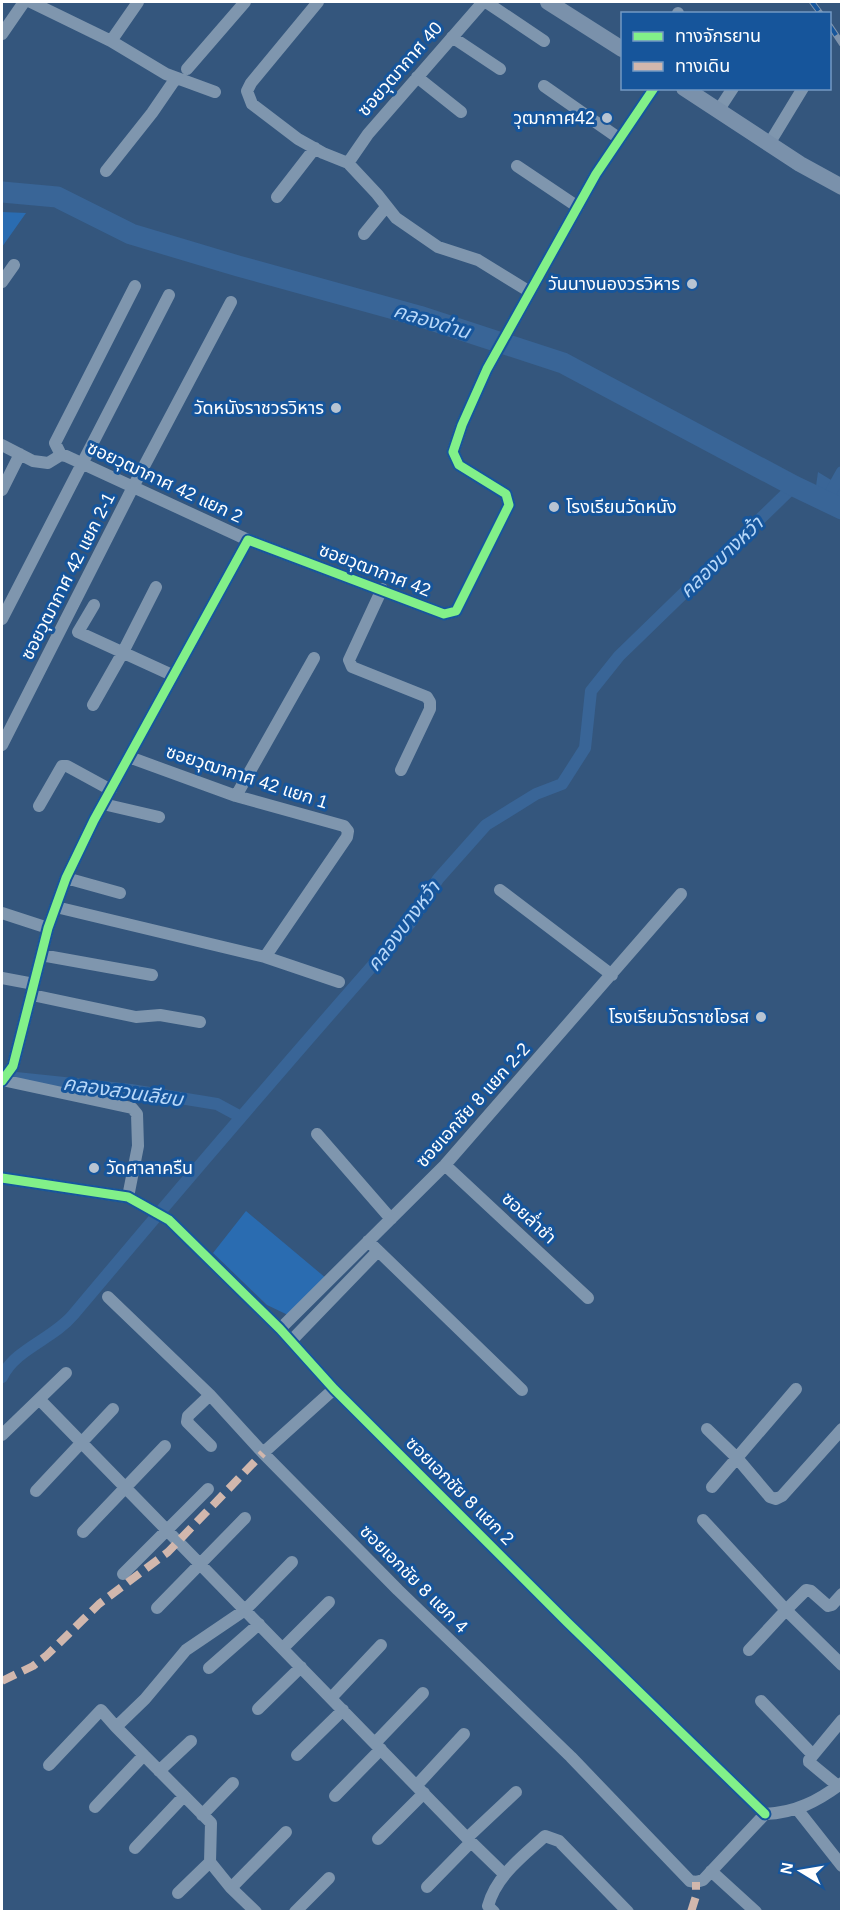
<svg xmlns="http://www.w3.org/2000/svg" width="843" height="1913" viewBox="0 0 843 1913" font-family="Arial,'Noto Sans Thai',sans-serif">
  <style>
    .green { fill: #2a6cb1 }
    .water { fill: #396597 }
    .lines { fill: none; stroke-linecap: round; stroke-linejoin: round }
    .canal { stroke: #396597; stroke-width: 12 }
    .river { stroke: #396597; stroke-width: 21 }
    .street { stroke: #7f96ae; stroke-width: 12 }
    .secondary { stroke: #7a91ab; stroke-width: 16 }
    .rail-casing { stroke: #7f94ad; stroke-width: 6 }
    .rail { stroke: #16559b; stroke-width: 4; stroke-dasharray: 11; stroke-linecap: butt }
    .quiet { stroke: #d1b7ad; stroke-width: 8; stroke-dasharray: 15 8; stroke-linecap: butt }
    .cycleway-casing { stroke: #16559b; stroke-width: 13 }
    .cycleway { stroke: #82f089; stroke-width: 9 }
    .poi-dot { fill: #b8c4d2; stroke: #16559b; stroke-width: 2 }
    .labels { text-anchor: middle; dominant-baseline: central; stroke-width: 6; stroke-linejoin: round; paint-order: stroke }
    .street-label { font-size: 18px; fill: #fff; stroke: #16559b }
    .poi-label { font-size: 18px; fill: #fff; stroke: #16559b; text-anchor: end }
    .water-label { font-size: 20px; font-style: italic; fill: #b8d8f9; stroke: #16559b }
  </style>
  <rect width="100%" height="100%" fill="#34567d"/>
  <!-- green -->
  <path class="green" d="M 2,212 L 26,213 L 2,247 Z
    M 246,1211 L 327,1279 L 288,1315 L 267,1305 L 213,1253 Z"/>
  <!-- water -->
  <path class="water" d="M 818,472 L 841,486 L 841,513 L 814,500 Z"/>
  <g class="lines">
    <!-- canal -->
    <path class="canal" d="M 828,497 L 842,472
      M 16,1078 L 131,1090 L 217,1104 L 241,1117
      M 2,1377 C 15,1349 53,1339 73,1315 C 184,1183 296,1052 411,922 L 438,879 L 486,825 L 536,794 L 562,784 L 585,748 L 591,691 L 619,656 L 794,486"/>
    <!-- river -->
    <path class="river" d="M 2,192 L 57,197 L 131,234 L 238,266 L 419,316 L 563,363 L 794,486 L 842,509"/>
    <!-- street -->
    <path class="street" d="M 31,2 L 111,41 L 166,74 L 215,92
      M 318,2 L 251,83 L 247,91 L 252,104 L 298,139 L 323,153 L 348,163 L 377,194 L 396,218 L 438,247 L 478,260 L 530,292
      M 486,2 L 544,41
      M 678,13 L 678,14
      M 2,34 L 24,2
      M 452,37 L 500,69
      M 111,41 L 138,2
      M 187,69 L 245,2
      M 417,77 L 461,112
      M 544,86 L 620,139
      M 718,111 L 733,88
      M 769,144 L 803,88
      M 348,163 L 368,134 L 483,2
      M 517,166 L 578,207
      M 106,171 L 152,113 L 176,78
      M 277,197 L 315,148
      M 364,234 L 386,207
      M 2,282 L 14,265
      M 2,445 L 33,461 L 48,463 L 61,455 L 66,456 L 248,540
      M 61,455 L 55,443 L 135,286
      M 2,490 L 20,454
      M 382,589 L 349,660 L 352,667 L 427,697 L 430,702 L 430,709 L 401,770
      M 94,605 L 78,632 L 172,675
      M 2,619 L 169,295
      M 93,705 L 122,654 L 156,587
      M 2,745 L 133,487 L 231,302
      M 129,757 L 236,796 L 344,826 L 348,831 L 347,837 L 265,957
      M 236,796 L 314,658
      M 103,804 L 159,817
      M 39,806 L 62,766 L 67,766 L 111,790
      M 66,878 L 120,893
      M 500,890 L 612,975
      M 56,907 L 265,957 L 339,982
      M 2,913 L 48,928
      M 41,955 L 152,975
      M 2,978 L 34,984
      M 32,995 L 136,1017 L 160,1015 L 200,1022
      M 2,1080 L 132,1108 L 137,1114 L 138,1146 L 128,1197
      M 2,1081 L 13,1066 L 48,928 L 66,878 L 94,820 L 248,540 L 444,614 L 456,611 L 509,505 L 506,494 L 459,465 L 453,452 L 462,425 L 487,369 L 596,174 L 654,88
      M 317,1134 L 391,1219
      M 445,1165 L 588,1298
      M 2,1178 L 128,1197 L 169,1220 L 280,1329 L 334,1389 L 567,1622 L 765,1814
      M 368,1241 L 522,1390
      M 108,1297 L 210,1395 L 263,1453 L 398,1590 L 571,1757 L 690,1881 L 696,1882 L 703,1880 L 765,1814 C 795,1813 818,1801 842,1783
      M 280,1329 L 445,1165 L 681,894
      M 291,1341 L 378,1251
      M 210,1395 L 188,1416 L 187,1422 L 211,1446
      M 39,1399 L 467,1838 L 504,1874
      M 707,1429 L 737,1458 L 770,1497 L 776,1499 L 782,1496 L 842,1429
      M 2,1435 L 66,1373
      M 263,1453 L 334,1389
      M 712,1487 L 796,1389
      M 36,1491 L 113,1409
      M 703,1520 L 786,1610 L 806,1590 L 811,1591 L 828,1606 L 832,1605 L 842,1594
      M 83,1532 L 165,1446
      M 123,1574 L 208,1489
      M 157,1608 L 245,1518
      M 283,1648 L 329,1602
      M 749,1650 L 786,1610 L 842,1665
      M 209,1668 L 259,1624
      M 331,1698 L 381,1645
      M 761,1701 L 812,1754
      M 258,1709 L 301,1667
      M 375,1743 L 423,1693
      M 297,1755 L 343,1710
      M 49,1765 L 101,1710 L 116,1727
      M 159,1771 L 191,1741
      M 417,1785 L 464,1734
      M 838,1786 L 809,1762 L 809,1760 L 842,1720
      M 335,1796 L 381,1749
      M 95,1807 L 144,1755
      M 797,1809 L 842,1866
      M 202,1815 L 233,1783
      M 467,1838 L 516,1792
      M 378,1839 L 424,1793
      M 135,1848 L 184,1796
      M 711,1871 L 756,1912
      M 427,1887 L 471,1842
      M 231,1888 L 286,1832
      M 178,1893 L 210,1862
      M 256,1912 L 231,1888 L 210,1862 L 211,1823 L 116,1727 L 145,1699 L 186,1650 L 245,1610 L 292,1562
      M 295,1912 L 329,1878
      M 494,1912 L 488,1906 C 496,1876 523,1856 545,1836 L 559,1841 L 628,1912"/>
    <!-- secondary -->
    <path class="secondary" d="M 548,2 L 622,49
      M 684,88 L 800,164 L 842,187"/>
    <defs>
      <path id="rail" d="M 812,2 L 821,14
        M 830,26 L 842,44"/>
    </defs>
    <!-- rail casing -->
    <use href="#rail" class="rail-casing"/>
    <!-- rail -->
    <use href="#rail" class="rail"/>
    <!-- quiet -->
    <path class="quiet" d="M 2,1681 L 33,1666 L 46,1656 L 99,1604 L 168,1552 L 263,1453
      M 691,1912 L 696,1896 L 696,1882"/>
    <defs>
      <path id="cycleway" d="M 2,1081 L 13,1066 L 48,928 L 66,878 L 94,820 L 248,540 L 444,614 L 456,611 L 509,505 L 506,494 L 459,465 L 453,452 L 462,425 L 487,369 L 596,174 L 654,88
        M 2,1178 L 128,1197 L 169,1220 L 280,1329 L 334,1389 L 567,1622 L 765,1814"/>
    </defs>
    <!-- cycleway casing -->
    <use href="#cycleway" class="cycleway-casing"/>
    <!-- cycleway -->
    <use href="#cycleway" class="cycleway"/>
  </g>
  <!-- markers -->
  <g class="poi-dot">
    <circle cx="607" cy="118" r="6"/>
    <circle cx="692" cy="284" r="6"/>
    <circle cx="336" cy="408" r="6"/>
    <circle cx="554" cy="507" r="6"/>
    <circle cx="761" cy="1017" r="6"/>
    <circle cx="94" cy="1168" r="6"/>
  </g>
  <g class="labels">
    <!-- street labels -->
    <g class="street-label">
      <text transform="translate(400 69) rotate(-49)">ซอยวุฒากาศ 40</text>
      <text transform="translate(165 482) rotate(25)">ซอยวุฒากาศ 42 แยก 2</text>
      <text transform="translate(375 570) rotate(21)">ซอยวุฒากาศ 42</text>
      <text transform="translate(68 576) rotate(-63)">ซอยวุฒากาศ 42 แยก 2-1</text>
      <text transform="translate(247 777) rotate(18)">ซอยวุฒากาศ 42 แยก 1</text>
      <text transform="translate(473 1105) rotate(-48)">ซอยเอกชัย 8 แยก 2-2</text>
      <text transform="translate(529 1218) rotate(43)">ซอยล่ำชำ</text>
      <text transform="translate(460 1491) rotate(45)">ซอยเอกชัย 8 แยก 2</text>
      <text transform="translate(414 1579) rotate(45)">ซอยเอกชัย 8 แยก 4</text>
    </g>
    <!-- poi labels -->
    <g class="poi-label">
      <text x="595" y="118">วุฒากาศ42</text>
      <text x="680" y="284">วันนางนองวรวิหาร</text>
      <text x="324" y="408">วัดหนังราชวรวิหาร</text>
      <text x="566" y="507" text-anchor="start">โรงเรียนวัดหนัง</text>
      <text x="749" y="1017">โรงเรียนวัดราชโอรส</text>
      <text x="106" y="1168" text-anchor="start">วัดศาลาครืน</text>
    </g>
    <!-- water labels -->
    <g class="water-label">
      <text transform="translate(432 321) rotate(17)">คลองด่าน</text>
      <text transform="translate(721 557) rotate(-44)">คลองบางหว้า</text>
      <text transform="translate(403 926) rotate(-53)">คลองบางหว้า</text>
      <text transform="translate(123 1091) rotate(8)">คลองสวนเลียบ</text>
    </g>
  </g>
  <!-- border -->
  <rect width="843" height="1913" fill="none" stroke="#ffffff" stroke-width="6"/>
  <!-- legend -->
  <rect x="621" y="12" width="210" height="78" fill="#16559b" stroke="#7399c3" stroke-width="1.5"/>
  <rect x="633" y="32" width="30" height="9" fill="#82f089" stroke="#7399c3" stroke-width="1.5"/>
  <text x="675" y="42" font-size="18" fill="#ffffff">ทางจักรยาน</text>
  <rect x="633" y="62" width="30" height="9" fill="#d1b7ad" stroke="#7399c3" stroke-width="1.5"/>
  <text x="675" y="72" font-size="18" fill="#ffffff">ทางเดิน</text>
  <!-- north arrow -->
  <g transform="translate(801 1871) rotate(281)" stroke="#16559b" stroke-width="4.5" paint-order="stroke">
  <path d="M0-4.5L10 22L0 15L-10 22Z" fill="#ffffff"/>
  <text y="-9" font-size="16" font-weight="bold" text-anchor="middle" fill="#ffffff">N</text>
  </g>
</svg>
